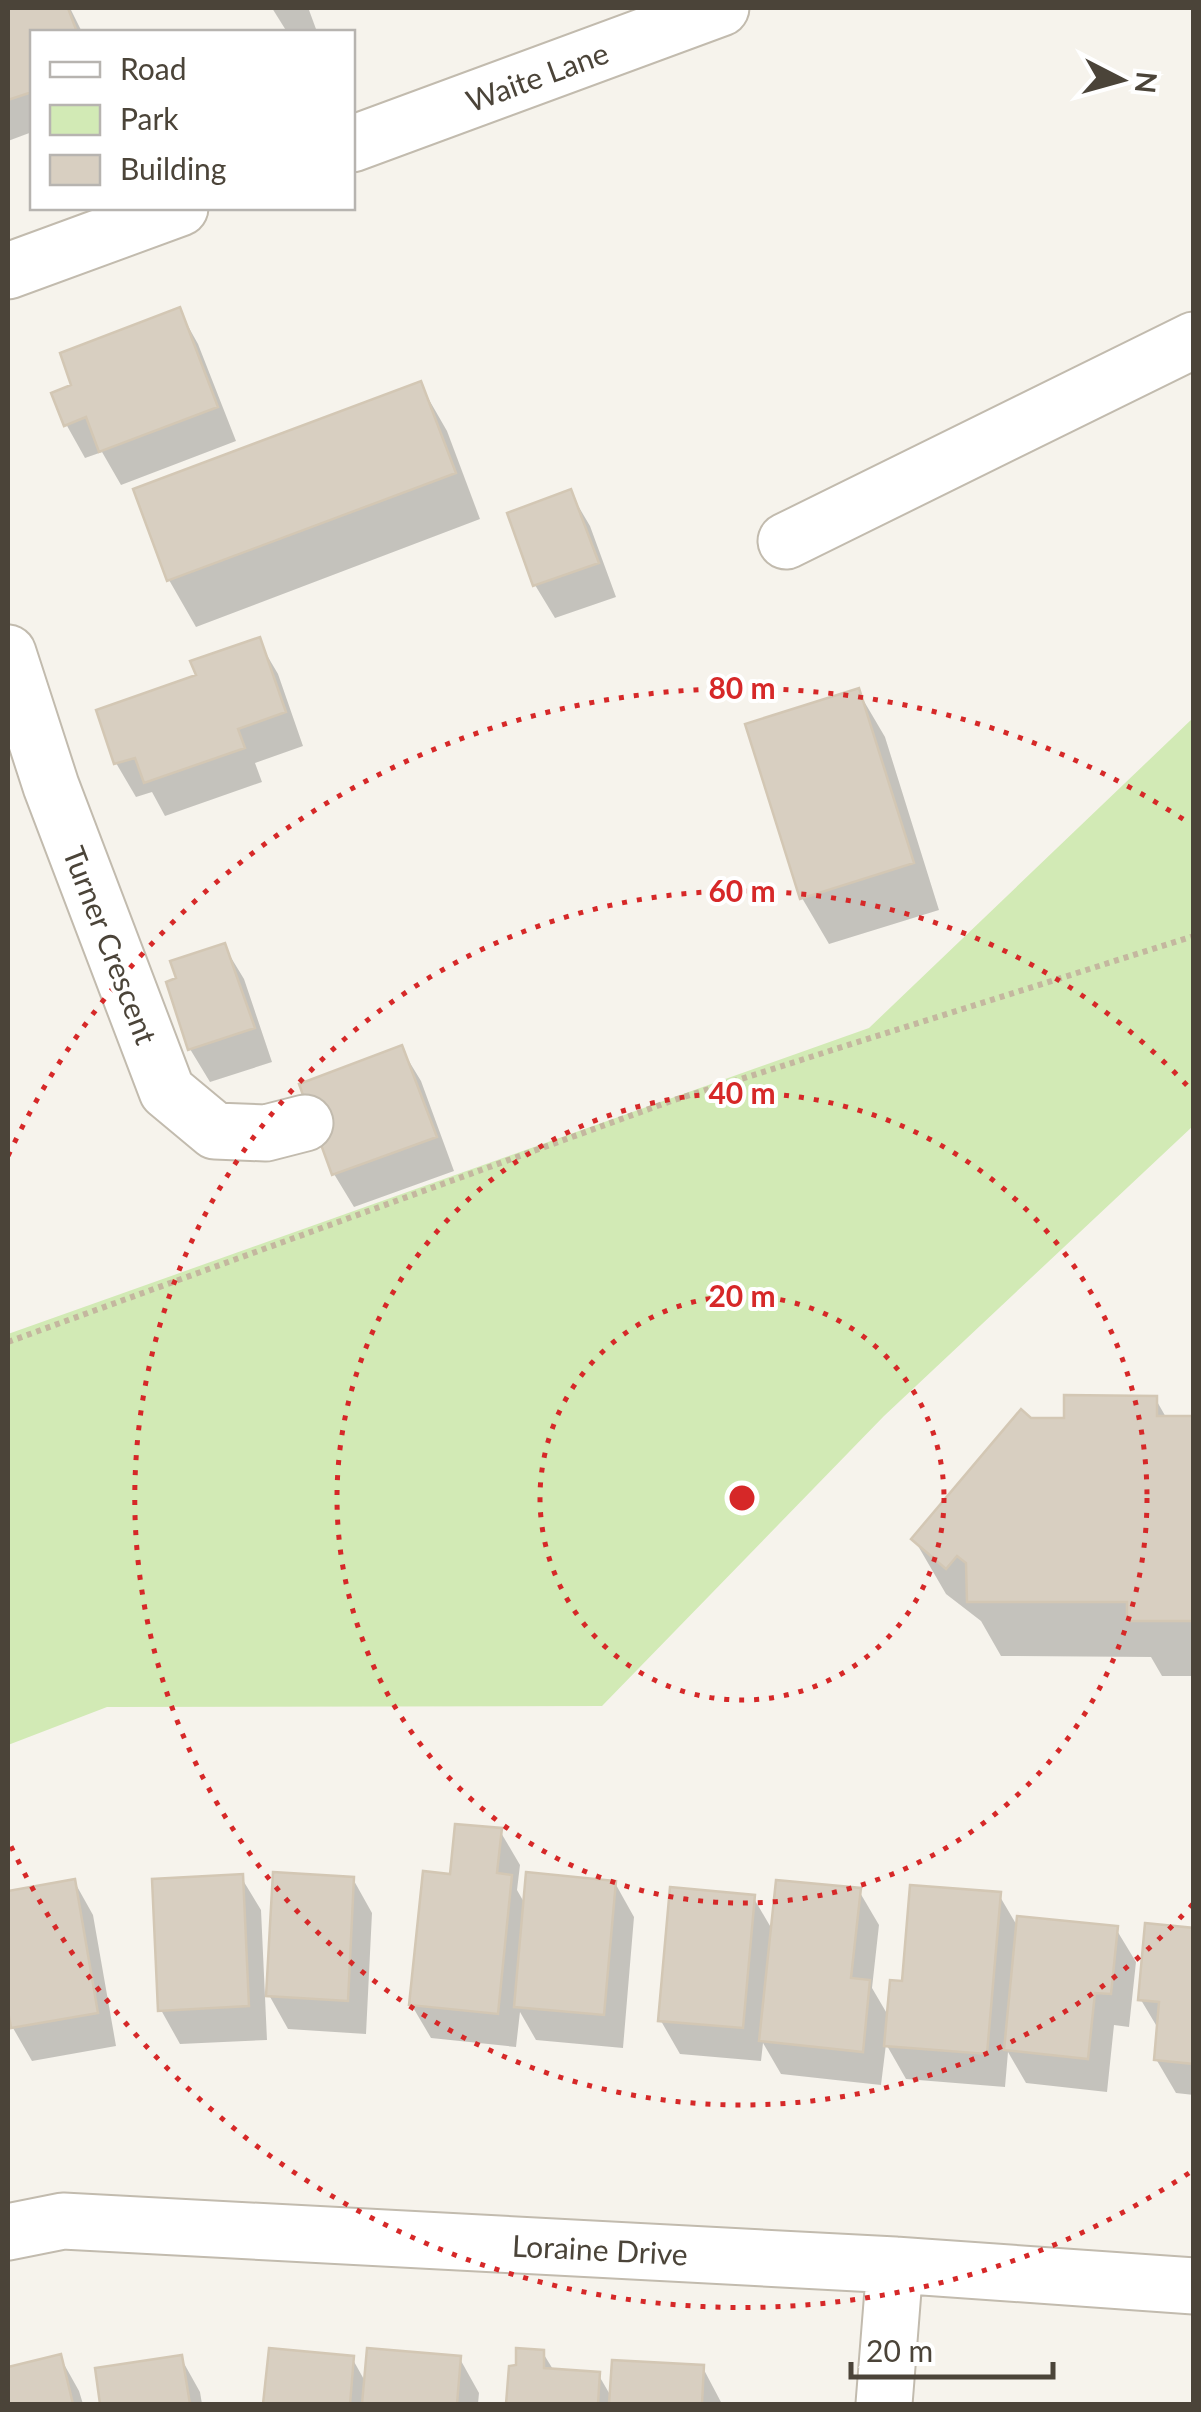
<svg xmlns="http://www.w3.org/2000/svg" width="1201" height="2412" viewBox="0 0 1201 2412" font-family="Lato,sans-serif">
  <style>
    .green { fill: #d2eab5 }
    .shadow { fill: #0003 }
    .building { fill: #d8cfc1; stroke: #d3c7b4; stroke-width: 2.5 }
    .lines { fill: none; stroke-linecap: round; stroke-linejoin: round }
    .minor-casing { stroke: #c2bbae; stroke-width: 59 }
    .path { stroke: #c4b79f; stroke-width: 6; stroke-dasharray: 5 5; stroke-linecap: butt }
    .minor { stroke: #fff; stroke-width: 55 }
    .ring { fill: none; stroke: #d62828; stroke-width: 5; stroke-dasharray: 5 10 }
    .labels { text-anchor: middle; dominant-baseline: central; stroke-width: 8; stroke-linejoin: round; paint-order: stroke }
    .street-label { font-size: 30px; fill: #4b4439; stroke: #fff }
    .centre { fill: #d62828; stroke: #fff; stroke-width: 5 }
    .ring-label { font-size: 30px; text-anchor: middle; font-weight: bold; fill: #d62828; stroke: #fff; stroke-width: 8; stroke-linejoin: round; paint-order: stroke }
  </style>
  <rect width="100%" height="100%" fill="#f6f3ec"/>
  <!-- green -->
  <path class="green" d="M 1193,718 L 1193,1126 L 884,1416 L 602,1706 L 107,1707 L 8,1745 L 8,1334 L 869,1028 Z"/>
  <!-- shadow -->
  <path class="shadow" d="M 8,8 L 70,8 L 82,32 L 32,32 L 32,132 L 8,141 Z
    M 272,8 L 318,8 L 309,10 L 316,29 L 287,32 Z
    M 179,310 L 198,344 L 236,441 L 121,485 L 102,452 L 85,458 L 66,424 L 75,386 Z
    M 420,384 L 447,431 L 480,519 L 196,627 L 169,580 L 136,491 Z
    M 570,492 L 590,526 L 616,597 L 555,618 L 535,585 Z
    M 258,640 L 278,674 L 303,746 L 255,763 L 262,782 L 165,816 L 152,792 L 136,797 L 116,763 L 99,712 L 199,677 Z
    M 858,691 L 885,737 L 939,910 L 829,944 L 802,898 Z
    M 224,946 L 244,979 L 272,1062 L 210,1082 L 190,1049 Z
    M 401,1048 L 421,1081 L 454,1171 L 354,1207 L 334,1174 Z
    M 1155,1398 L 1167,1419 L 1194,1419 L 1194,1676 L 1162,1676 L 1151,1657 L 1001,1656 L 981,1621 L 946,1594 L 914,1539 L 1030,1420 L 1066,1421 Z
    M 500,1831 L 520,1865 L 517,1890 L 525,1904 L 615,1883 L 634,1917 L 623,2048 L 536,2040 L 520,2012 L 516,2047 L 431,2038 L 411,2004 L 452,1877 Z
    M 241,1877 L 261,1910 L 267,2040 L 180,2044 L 161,2010 Z
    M 353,1879 L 372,1913 L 366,2034 L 288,2029 L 269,1995 Z
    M 74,1881 L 93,1915 L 116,2046 L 32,2061 L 13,2028 L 8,1996 L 8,1893 Z
    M 859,1891 L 879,1925 L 872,1988 L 889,2017 L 904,1983 L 999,1895 L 1019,1929 L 1116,1929 L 1136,1962 L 1129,2027 L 1114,2025 L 1107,2092 L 1026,2083 L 1008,2052 L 1005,2087 L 906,2079 L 886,2044 L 881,2085 L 781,2074 L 763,2043 L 761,2061 L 680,2054 L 661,2021 L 753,1897 L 773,1931 Z
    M 1194,1930 L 1194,2095 L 1176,2093 L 1156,2059 L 1159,2030 L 1141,2000 Z
    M 271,2350 L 352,2358 L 366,2383 L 460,2359 L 479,2393 L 478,2404 L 266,2404 Z
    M 543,2353 L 554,2371 L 598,2374 L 612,2398 L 703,2368 L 722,2404 L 509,2404 L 511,2368 Z
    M 60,2357 L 79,2391 L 83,2404 L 8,2404 L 8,2370 Z
    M 181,2358 L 200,2392 L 202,2404 L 102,2404 L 97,2370 Z"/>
  <!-- building -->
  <path class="building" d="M 8,8 L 68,8 L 77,32 L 32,32 L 32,92 L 8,100 Z
    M 180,307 L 218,407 L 99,452 L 86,417 L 64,426 L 51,393 L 71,385 L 60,353 Z
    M 421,381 L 456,473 L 167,581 L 133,489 Z
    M 571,489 L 599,563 L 533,586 L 507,513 Z
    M 260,637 L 286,712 L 238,729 L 245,748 L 144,783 L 135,758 L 114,764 L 96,710 L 196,675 L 190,661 Z
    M 859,688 L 914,863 L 800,899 L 745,724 Z
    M 225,943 L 255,1028 L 188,1050 L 166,982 L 176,978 L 170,961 Z
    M 402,1045 L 437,1137 L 332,1175 L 299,1084 Z
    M 1064,1395 L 1157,1396 L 1157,1416 L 1194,1416 L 1194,1621 L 1127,1621 L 1127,1602 L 967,1602 L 966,1563 L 957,1556 L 946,1569 L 911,1539 L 1021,1409 L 1031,1418 L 1064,1418 Z
    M 455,1824 L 502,1828 L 497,1873 L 512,1875 L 498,2014 L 409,2005 L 423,1871 L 450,1874 Z
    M 273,1872 L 354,1877 L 348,2001 L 266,1996 Z
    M 526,1872 L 616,1881 L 604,2015 L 514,2007 Z
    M 243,1874 L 249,2006 L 158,2011 L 152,1879 Z
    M 75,1879 L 98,2013 L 11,2028 L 8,2011 L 8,1891 Z
    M 776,1880 L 861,1888 L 851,1978 L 870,1980 L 863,2052 L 759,2041 Z
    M 910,1885 L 1001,1892 L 987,2054 L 884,2046 L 890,1980 L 902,1981 Z
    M 670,1887 L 755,1895 L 743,2028 L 658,2021 Z
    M 1017,1916 L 1118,1926 L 1111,1994 L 1095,1993 L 1088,2059 L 1004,2050 Z
    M 1145,1923 L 1194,1928 L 1194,2064 L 1154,2060 L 1159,2002 L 1138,2000 Z
    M 269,2348 L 354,2356 L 350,2404 L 263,2404 Z
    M 367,2348 L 461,2356 L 457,2404 L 362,2404 Z
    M 516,2348 L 544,2350 L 544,2368 L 600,2372 L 598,2404 L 506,2404 L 509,2366 L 516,2365 Z
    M 61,2354 L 73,2404 L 8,2404 L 8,2367 Z
    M 182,2355 L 190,2404 L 100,2404 L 95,2368 Z
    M 612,2360 L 704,2365 L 702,2404 L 609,2404 Z"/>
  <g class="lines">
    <defs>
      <path id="minor" d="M 352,144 L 721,8
        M 8,271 L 180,208
        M 786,541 L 1194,340
        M 8,653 L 51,786 L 167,1091 L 215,1131 L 266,1133 L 305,1123
        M 8,2232 L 63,2221 L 895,2265 L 1194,2286
        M 884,2404 L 895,2265"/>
    </defs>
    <!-- minor casing -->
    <use href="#minor" class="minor-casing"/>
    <!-- path -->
    <path class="path" d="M 8,1342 L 671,1101 L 1194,936"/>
    <!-- minor -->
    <use href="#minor" class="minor"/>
  </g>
  <!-- distance rings -->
  <g class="ring">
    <circle cx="742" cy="1498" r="202"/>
    <circle cx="742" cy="1498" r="405"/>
    <path d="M1193 1904A607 607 0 1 1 1193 1092"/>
    <path d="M1189 2173A810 810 0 0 1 8 1840M8 1156A810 810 0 0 1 1189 823"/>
  </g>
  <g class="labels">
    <!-- street labels -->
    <g class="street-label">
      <text transform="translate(537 76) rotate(-20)">Waite Lane</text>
      <text transform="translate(111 945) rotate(69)">Turner Crescent</text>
      <text transform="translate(600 2249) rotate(3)">Loraine Drive</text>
    </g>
  </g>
  <circle cx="742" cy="1498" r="15" class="centre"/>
  <g class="ring-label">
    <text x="742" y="699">80 m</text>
    <text x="742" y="902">60 m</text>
    <text x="742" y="1104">40 m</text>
    <text x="742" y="1307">20 m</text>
  </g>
  <!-- border -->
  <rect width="1201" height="2412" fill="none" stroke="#4b4439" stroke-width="20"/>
  <!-- legend -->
  <rect x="30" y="30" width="325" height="180" fill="#ffffff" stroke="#b7b4b0" stroke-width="2.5"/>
  <rect x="50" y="62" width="50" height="15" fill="#ffffff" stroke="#b7b4b0" stroke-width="2.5"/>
  <text x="120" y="80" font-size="30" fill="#4b4439">Road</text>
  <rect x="50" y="105" width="50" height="30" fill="#d2eab5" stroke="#b7b4b0" stroke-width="2.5"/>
  <text x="120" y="130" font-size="30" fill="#4b4439">Park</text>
  <rect x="50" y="155" width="50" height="30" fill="#d8cfc1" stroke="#b7b4b0" stroke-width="2.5"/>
  <text x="120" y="180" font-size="30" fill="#4b4439">Building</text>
  <!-- north arrow -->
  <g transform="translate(1121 80) rotate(96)" stroke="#ffffff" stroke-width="8" paint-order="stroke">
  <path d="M0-8L18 38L0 25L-18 38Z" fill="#4b4439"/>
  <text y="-15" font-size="28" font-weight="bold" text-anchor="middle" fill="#4b4439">N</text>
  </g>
  <!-- scale -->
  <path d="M851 2362v15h202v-15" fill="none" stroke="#4b4439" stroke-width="5"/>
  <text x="866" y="2362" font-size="30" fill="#4b4439" stroke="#ffffff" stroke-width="8" paint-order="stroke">20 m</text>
</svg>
